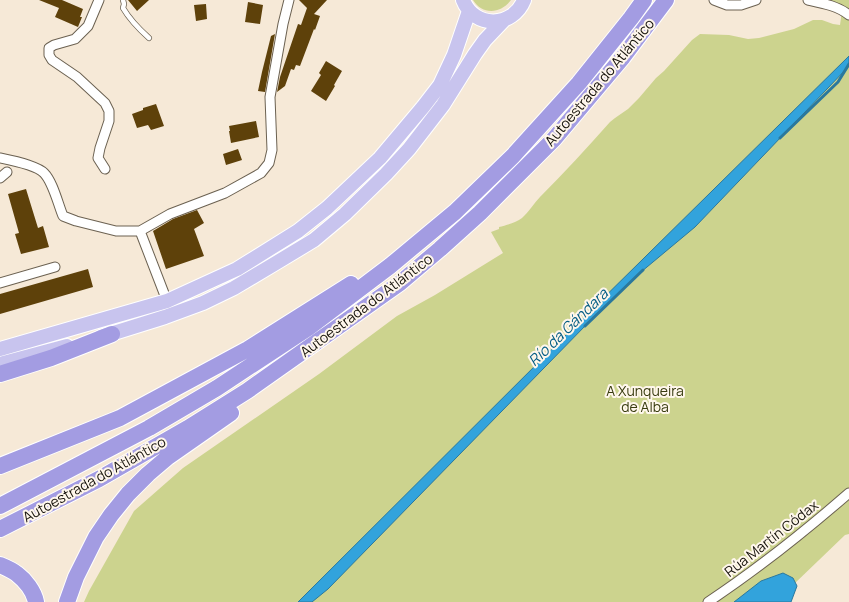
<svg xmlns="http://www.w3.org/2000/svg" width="849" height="602" viewBox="0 0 849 602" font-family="Manrope,sans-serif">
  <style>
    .green { fill: #ccd38e }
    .water { fill: #32a3dc; stroke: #2a789d }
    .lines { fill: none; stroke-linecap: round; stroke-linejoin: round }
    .stream { stroke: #2a789d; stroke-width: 3 }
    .building { fill: #5e410a }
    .service-casing { stroke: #6b6151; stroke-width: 6 }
    .minor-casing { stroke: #6b6151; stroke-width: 11 }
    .primary-casing { stroke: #fff; stroke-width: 16 }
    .motorway-casing { stroke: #fff; stroke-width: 18 }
    .service { stroke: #fff; stroke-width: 4.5 }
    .minor { stroke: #fff; stroke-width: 9 }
    .primary { stroke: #c8c4ee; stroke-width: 14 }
    .motorway { stroke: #a39ce2; stroke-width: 16 }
    .labels { text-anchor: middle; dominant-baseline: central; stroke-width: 4; stroke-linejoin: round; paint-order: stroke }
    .street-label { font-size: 14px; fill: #16120b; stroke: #fff7ec }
    .park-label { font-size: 14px; fill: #383b0f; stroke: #fff7ec }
    .water-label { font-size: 15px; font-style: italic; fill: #055d84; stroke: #fff7ec }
  </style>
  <rect width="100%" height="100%" fill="#f6e9d7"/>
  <!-- green -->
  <path class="green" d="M 473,0 L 511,0 C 501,14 482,15 473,0 Z
    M 828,0 L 849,0 L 849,534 L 845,535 L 793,585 L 790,602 L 84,602 L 89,591 L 134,511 L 183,468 L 319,374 L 397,316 L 435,295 L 503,253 L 491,232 L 499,229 L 499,227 C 506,225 516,223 522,218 C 529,212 534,203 540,197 C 564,173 587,148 610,122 L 615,118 L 628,109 L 639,98 L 656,78 L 664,71 L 692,40 L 700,34 L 729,35 L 748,39 L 759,38 L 794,29 L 813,20 L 822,20 L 833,24 L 840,25 L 841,18 L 842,5 L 835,2 Z"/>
  <!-- water -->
  <path class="water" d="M 849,56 L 849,66 L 695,227 L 641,272 L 587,324 L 328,589 L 312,602 L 298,602 L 576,325 Z
    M 783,573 L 793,578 L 797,586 L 791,602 L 734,602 L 761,581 Z"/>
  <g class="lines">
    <!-- stream -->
    <path class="stream" d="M 780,138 L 838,82 L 849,64
      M 585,326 L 643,270"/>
  </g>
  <!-- building -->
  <path class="building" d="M 39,0 L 62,0 L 83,9 L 80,17 L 82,17 L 78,27 L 55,17 L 59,8 Z
    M 128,0 L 149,0 L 137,11 Z
    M 299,0 L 327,0 L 314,14 L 320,16 L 315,30 L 314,29 L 300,66 L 296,65 L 294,70 L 291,69 L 285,86 L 277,92 L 280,77 L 298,24 L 301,25 L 307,8 Z
    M 248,2 L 263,5 L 260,24 L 245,22 Z
    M 206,4 L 207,19 L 196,21 L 194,5 Z
    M 275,34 L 265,92 L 258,91 L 262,72 L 271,36 Z
    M 326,61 L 342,71 L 334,85 L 335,86 L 326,101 L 311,91 L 321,75 L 319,73 Z
    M 156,104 L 164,126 L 151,130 L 148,125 L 137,128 L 132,114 L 143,110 L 143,108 Z
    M 256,121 L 259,137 L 231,143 L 229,131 L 230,131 L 229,126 Z
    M 238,149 L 242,160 L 226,165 L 223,154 Z
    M 26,189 L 38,228 L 43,226 L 49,247 L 21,254 L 15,234 L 19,233 L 8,194 Z
    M 197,210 L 204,223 L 194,229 L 204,256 L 166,269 L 153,231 L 173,219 Z
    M 88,269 L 93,287 L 0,314 L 0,294 Z"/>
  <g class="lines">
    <defs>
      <path id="service" d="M 123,0 L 124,4 L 123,8 C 130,20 139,29 149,38"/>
      <path id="minor" d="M 99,0 L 88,26 L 75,39 L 54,45 L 49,48 L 49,55 L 52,60 L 77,77 L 105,103 L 109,111 L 109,121 L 100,148 L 98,158 L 105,169
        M 714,0 L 727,5 L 741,5 L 756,0
        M 808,0 C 822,3 838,6 849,15
        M 0,158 C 10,160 37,166 44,173 C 53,182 58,204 63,216 L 76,221 L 116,231 L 140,231
        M 0,178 L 7,172
        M 0,283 L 55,267
        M 167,301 L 140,231 L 170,214 L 225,193 L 261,173 L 269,163 L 272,150 L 270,97 L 283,24 L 289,0
        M 708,602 C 758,569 804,532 849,493"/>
      <path id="primary" d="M 463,0 C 474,29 513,28 524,0
        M 101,337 L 165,317 L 203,303 L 234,288 L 276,263 L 314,240 L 345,214 L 386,174 L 409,149 L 443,105 L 475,54 L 485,40 L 504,20
        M 0,349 L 167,301 L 237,269 L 298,231 L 327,208 L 380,158 L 423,107 L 440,85 L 454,55 L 469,11
        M 0,364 L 67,346"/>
      <path id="motorway" d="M 0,374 L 51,358 L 112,334
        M 0,466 L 120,418 L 248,349 L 351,284
        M 0,506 L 149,428 L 217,388 L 308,328 L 390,266 L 455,212 L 513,156 L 579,83 L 631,18 L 644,0
        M 0,529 L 99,479 L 188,428 L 247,391 L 400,283 L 440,249 L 480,213 L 554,139 L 623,57 L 666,0
        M 0,565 C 5,567 12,570 17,574 C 25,580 34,591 36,602
        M 67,602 L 76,577 L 96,537 L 111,515 L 128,494 L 148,474 L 168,457 L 231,413"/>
    </defs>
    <!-- service casing -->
    <use href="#service" class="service-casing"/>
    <!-- minor casing -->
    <use href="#minor" class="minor-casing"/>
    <!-- primary casing -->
    <use href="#primary" class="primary-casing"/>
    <!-- motorway casing -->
    <use href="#motorway" class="motorway-casing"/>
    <!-- service -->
    <use href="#service" class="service"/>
    <!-- minor -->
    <use href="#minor" class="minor"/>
    <!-- primary -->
    <use href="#primary" class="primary"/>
    <!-- motorway -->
    <use href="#motorway" class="motorway"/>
  </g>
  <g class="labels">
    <!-- street labels -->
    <g class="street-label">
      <text transform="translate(599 82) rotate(-50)">Autoestrada do Atlántico</text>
      <text transform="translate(366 305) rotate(-37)">Autoestrada do Atlántico</text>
      <text transform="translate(94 479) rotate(-29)">Autoestrada do Atlántico</text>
      <text transform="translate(771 538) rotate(-38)">Rúa Martín Códax</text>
    </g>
    <!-- park labels -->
    <g class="park-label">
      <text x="645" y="390">A Xunqueira<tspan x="645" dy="16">de Alba</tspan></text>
    </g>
    <!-- water labels -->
    <g class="water-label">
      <text transform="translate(568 327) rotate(-44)">Río da Gándara</text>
    </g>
  </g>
</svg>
